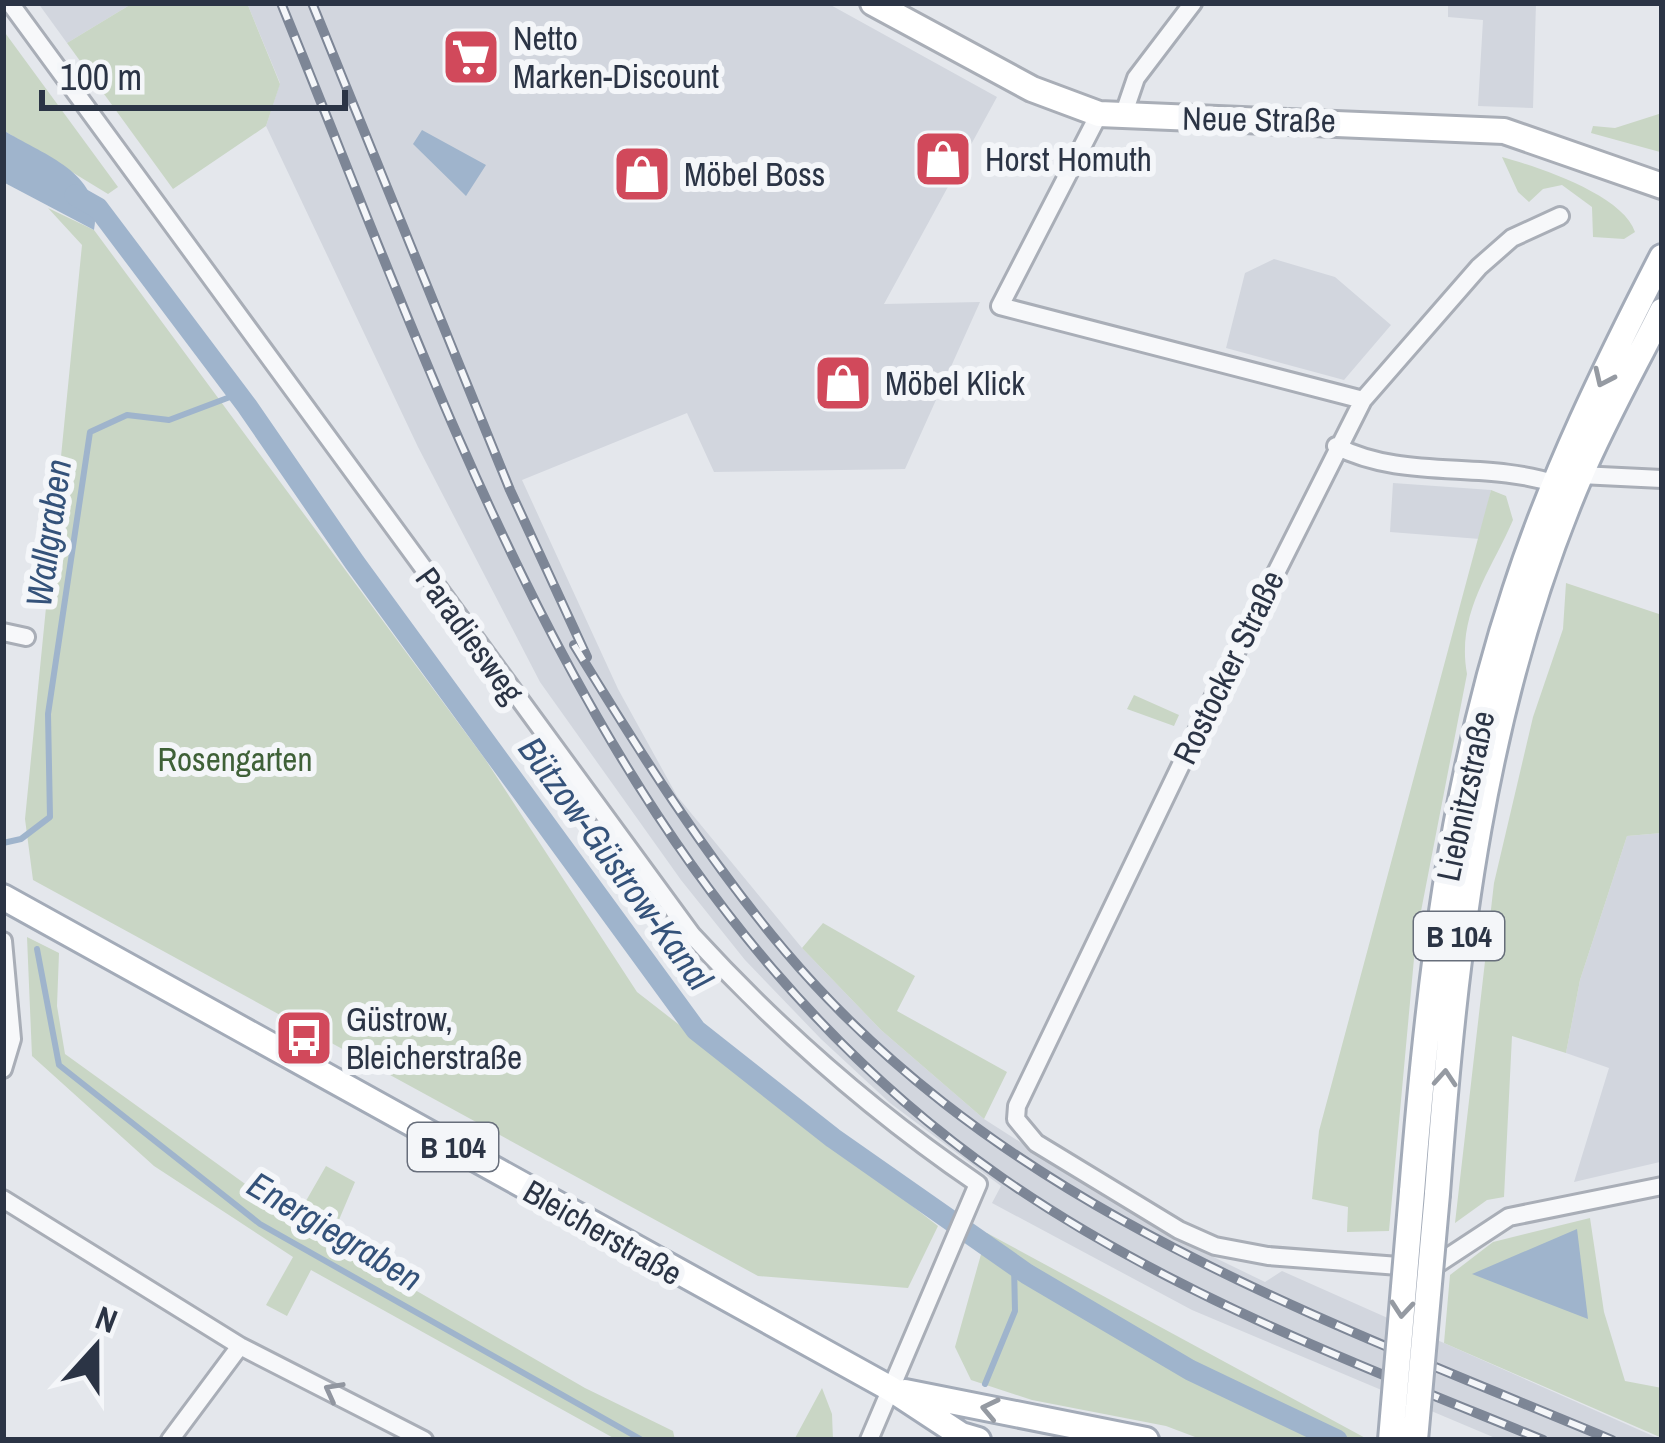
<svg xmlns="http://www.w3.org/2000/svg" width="1665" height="1443" viewBox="0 0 1665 1443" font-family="'Archivo Narrow',sans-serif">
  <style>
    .built { fill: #d2d6de }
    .green { fill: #c9d6c5 }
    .water { fill: #9fb4cc }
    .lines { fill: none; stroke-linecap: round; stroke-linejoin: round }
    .stream { stroke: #9fb4cc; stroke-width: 6 }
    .canal { stroke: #9fb4cc; stroke-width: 21 }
    .minor-casing { stroke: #a9aeb7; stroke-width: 22 }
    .secondary-casing { stroke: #a9aeb7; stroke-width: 30 }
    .primary-casing { stroke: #a3abb8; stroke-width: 30 }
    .minor { stroke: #f7f8fa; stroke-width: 16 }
    .secondary { stroke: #fff; stroke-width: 24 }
    .primary { stroke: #fff; stroke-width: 24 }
    .rail-casing { stroke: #7d8696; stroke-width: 10 }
    .rail { stroke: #f4f6f9; stroke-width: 6; stroke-dasharray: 18; stroke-linecap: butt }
    .primary-bridge-casing { stroke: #a3abb8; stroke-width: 30; stroke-linecap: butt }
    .primary-bridge { stroke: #fff; stroke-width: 24 }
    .oneway { stroke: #959aa2 }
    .oneway2 { stroke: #9196a0 }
    .labels { text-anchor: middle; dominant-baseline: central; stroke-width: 12; stroke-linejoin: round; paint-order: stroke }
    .shield { fill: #f4f6f9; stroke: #676e7b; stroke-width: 3 }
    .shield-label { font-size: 30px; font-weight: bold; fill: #2b3445 }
    .poi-label { font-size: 33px; fill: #2b3445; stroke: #f4f6f9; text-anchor: start }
    .street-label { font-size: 33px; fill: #2b3445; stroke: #f4f6f9 }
    .park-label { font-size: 33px; fill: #3f6138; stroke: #f4f6f9 }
    .water-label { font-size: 36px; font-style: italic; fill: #34527a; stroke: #f4f6f9 }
  </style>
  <rect width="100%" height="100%" fill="#e4e7ec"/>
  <!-- built -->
  <path class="built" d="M 38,3 L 133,3 L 67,43 Z
    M 247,3 L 827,3 L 997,97 L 884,304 L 980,302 L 905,469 L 714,472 L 687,413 L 522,480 L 618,689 L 677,796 L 802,948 L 881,1030 L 984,1119 L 1160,1231 L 1265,1282 L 1282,1271 L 1662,1440 L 1500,1440 L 1192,1310 L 992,1203 L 1001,1186 L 890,1103 L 821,1039 L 745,960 L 681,880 L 540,682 L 418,447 L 266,126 L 280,83 Z
    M 1448,3 L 1536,3 L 1533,108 L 1478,106 L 1483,20 L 1448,17 Z
    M 1274,259 L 1335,277 L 1391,325 L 1344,380 L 1226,348 L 1245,273 Z
    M 1393,483 L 1491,490 L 1480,539 L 1390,532 Z
    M 1662,833 L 1662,1156 L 1660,1162 L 1574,1182 L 1609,1068 L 1566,1053 L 1580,980 L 1627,836 Z"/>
  <!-- green -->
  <path class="green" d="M 133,3 L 247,3 L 280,84 L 266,126 L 173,189 L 67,43 Z
    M 3,30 L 118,187 L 108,194 L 3,130 Z
    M 1662,113 L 1660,152 L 1591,133 L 1593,126 L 1615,128 Z
    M 1502,157 C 1539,167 1623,195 1635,232 L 1624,239 L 1593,237 L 1592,207 L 1562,185 L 1543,189 L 1529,202 L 1518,192 Z
    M 48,208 L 94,230 L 485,759 L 637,992 L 938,1226 L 908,1288 L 758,1276 L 33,880 L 25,819 L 82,245 Z
    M 1491,490 L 1506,496 L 1513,520 C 1491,571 1456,614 1467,674 L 1416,937 L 1389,1231 L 1347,1232 L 1348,1207 L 1312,1199 L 1319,1131 Z
    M 1566,583 L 1662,615 L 1662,833 L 1627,836 L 1580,980 L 1566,1053 L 1512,1036 L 1504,1197 L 1487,1200 L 1455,1223 L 1494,883 L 1533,717 L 1563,629 Z
    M 1134,695 L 1179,715 L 1174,726 L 1127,709 Z
    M 823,923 L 915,976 L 897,1011 L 1007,1072 L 984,1119 L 881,1030 L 802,948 Z
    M 27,937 L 59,953 L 57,1006 L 65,1054 L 295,1220 L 326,1166 L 355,1182 L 330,1241 L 585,1388 L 673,1431 L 675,1440 L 617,1440 L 311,1270 L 287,1316 L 266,1305 L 293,1257 L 154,1166 L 32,1056 Z
    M 1590,1218 L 1604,1312 L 1625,1381 L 1662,1388 L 1662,1438 L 1444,1343 L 1450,1275 L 1493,1242 Z
    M 987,1233 L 1369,1440 L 1370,1440 L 1203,1440 L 1166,1426 L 1032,1400 L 971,1380 L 955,1347 Z
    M 822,1388 L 832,1414 L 833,1440 L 794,1440 Z"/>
  <!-- water -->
  <path class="water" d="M 3,130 C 45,156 104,173 94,230 L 3,182 Z
    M 422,130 L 486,165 L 466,196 L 413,144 Z
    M 1577,1229 L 1588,1319 L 1472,1274 Z"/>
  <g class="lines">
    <!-- stream -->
    <path class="stream" d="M 3,843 L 21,839 L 50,817 L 48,714 L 90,432 L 127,415 L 169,420 L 238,394
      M 37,949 L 59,1065 L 260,1224 L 642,1440
      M 985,1384 L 1015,1311 L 1014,1265"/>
    <!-- canal -->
    <path class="canal" d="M 75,195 L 98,208 L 247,406 L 355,563 L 696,1030 L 833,1138 L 1027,1274 L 1190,1370 L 1337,1440"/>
    <defs>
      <path id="minor" d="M 10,3 L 692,935 C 779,1030 871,1111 978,1184 L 869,1440
        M 1099,114 L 1000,306 L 1363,400
        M 1123,116 L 1136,78 L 1193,3
        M 1560,216 L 1512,238 L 1479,267 L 1363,400 L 1214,696 L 1017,1106 L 1016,1119 L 1036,1143 L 1179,1230 L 1215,1246 L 1268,1256 L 1412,1267 L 1439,1263 L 1509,1217 L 1662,1186
        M 1336,446 C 1404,481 1484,460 1556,484
        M 1580,475 L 1662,479
        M 3,632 L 26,637
        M 3,941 L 12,1039 L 3,1069
        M 3,1199 L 240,1346 L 424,1440
        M 170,1440 L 240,1346"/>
      <path id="secondary" d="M 873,3 L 1032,89 L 1099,114 L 1504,131 L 1662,186"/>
      <path id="primary" d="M 3,897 L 891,1389 L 961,1435 L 978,1440
        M 1412,1192 C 1428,989 1451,785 1515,591 C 1552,476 1607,364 1662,257
        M 1437,1194 C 1455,949 1482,703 1581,474 C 1605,418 1635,365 1662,311
        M 905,1392 L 1146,1440"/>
    </defs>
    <!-- minor casing -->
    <use href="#minor" class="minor-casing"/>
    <!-- secondary casing -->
    <use href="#secondary" class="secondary-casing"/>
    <!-- primary casing -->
    <use href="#primary" class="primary-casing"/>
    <!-- minor -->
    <use href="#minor" class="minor"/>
    <!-- secondary -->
    <use href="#secondary" class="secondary"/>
    <!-- primary -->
    <use href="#primary" class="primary"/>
    <defs>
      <path id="rail" d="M 281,3 C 455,428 606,902 1001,1177 C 1167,1293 1357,1364 1543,1440
        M 312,3 L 510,490 L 587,657
        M 574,645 C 639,751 705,856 785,951 C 1001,1207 1313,1315 1612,1440"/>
    </defs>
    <!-- rail casing -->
    <use href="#rail" class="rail-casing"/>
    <!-- rail -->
    <use href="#rail" class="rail"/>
    <defs>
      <path id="primary-bridge" d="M 1391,1440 L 1412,1192
        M 1415,1440 L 1437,1194"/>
    </defs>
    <!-- primary-bridge casing -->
    <use href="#primary-bridge" class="primary-bridge-casing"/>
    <!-- primary-bridge -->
    <use href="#primary-bridge" class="primary-bridge"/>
  </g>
  <!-- one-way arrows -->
  <defs><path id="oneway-chevron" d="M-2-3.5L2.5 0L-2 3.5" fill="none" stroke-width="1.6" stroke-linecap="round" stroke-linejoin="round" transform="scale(3)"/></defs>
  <g class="oneway">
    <use href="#oneway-chevron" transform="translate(1603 378) rotate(115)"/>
    <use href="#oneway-chevron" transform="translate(1445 1078) rotate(-86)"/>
    <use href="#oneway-chevron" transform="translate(1402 1309) rotate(95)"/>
    <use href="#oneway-chevron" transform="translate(990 1409) rotate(-168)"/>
  </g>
  <use class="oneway2" href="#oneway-chevron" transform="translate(333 1391) rotate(-152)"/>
  <!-- icons -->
  <defs>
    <symbol id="supermarket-square" viewBox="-11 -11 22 22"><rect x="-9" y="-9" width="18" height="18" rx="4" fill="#d1495b" stroke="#f4f6f9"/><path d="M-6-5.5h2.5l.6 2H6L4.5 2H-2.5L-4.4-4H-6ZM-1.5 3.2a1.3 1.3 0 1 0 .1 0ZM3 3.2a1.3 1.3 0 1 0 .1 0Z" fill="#fff"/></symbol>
    <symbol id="shop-square" viewBox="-11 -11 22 22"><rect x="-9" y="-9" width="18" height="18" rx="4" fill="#d1495b" stroke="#f4f6f9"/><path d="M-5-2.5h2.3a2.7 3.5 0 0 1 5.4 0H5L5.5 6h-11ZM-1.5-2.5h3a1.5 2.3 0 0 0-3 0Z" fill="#fff"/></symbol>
    <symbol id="bus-square" viewBox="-11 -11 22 22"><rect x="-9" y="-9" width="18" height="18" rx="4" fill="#d1495b" stroke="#f4f6f9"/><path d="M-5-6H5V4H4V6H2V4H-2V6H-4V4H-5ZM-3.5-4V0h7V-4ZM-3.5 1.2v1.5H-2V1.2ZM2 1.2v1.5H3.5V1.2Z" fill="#fff"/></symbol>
  </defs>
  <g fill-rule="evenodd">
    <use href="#supermarket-square" x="438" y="24" width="66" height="66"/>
    <use href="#shop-square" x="910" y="126" width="66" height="66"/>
    <use href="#shop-square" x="609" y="141" width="66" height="66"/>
    <use href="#shop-square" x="810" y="350" width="66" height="66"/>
    <use href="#bus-square" x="271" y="1005" width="66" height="66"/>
  </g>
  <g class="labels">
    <!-- shield labels -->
    <g class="shield">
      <rect x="1414" y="912" width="90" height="48" rx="9"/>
      <rect x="408" y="1123" width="90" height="48" rx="9"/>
    </g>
    <g class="shield-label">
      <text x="1459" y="936">B 104</text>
      <text x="453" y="1147">B 104</text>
    </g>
    <!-- poi labels -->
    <g class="poi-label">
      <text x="513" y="38">Netto<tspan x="513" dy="38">Marken-Discount</tspan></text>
      <text x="985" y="159">Horst Homuth</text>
      <text x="684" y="174">Möbel Boss</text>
      <text x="885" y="383">Möbel Klick</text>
      <text x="346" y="1019">Güstrow,<tspan x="346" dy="38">Bleicherstraße</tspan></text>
    </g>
    <!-- street labels -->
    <g class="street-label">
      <text transform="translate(1259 119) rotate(1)">Neue Straße</text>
      <text transform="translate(470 635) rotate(54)">Paradiesweg</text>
      <text transform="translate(1228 667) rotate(-64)">Rostocker Straße</text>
      <text transform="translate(1465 796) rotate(-78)">Liebnitzstraße</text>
      <text transform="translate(603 1232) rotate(30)">Bleicherstraße</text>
    </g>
    <!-- park labels -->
    <g class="park-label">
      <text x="235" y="759">Rosengarten</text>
    </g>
    <!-- water labels -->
    <g class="water-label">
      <text transform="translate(48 533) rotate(-82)">Wallgraben</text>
      <text transform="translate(616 863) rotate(54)">Bützow-Güstrow-Kanal</text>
      <text transform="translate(335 1231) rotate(31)">Energiegraben</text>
    </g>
  </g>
  <!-- border -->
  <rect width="1665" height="1443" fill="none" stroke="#2b3445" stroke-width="12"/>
  <!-- north arrow -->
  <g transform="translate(96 1347) rotate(21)" stroke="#f4f6f9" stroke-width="9" paint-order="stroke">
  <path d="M0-9L21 45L0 30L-21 45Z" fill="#2b3445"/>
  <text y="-18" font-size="33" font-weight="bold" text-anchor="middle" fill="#2b3445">N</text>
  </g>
  <!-- scale -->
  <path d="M42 90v18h303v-18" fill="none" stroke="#2b3445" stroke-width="6"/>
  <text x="60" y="90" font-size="36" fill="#2b3445" stroke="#f4f6f9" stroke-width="9" paint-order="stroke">100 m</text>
</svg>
